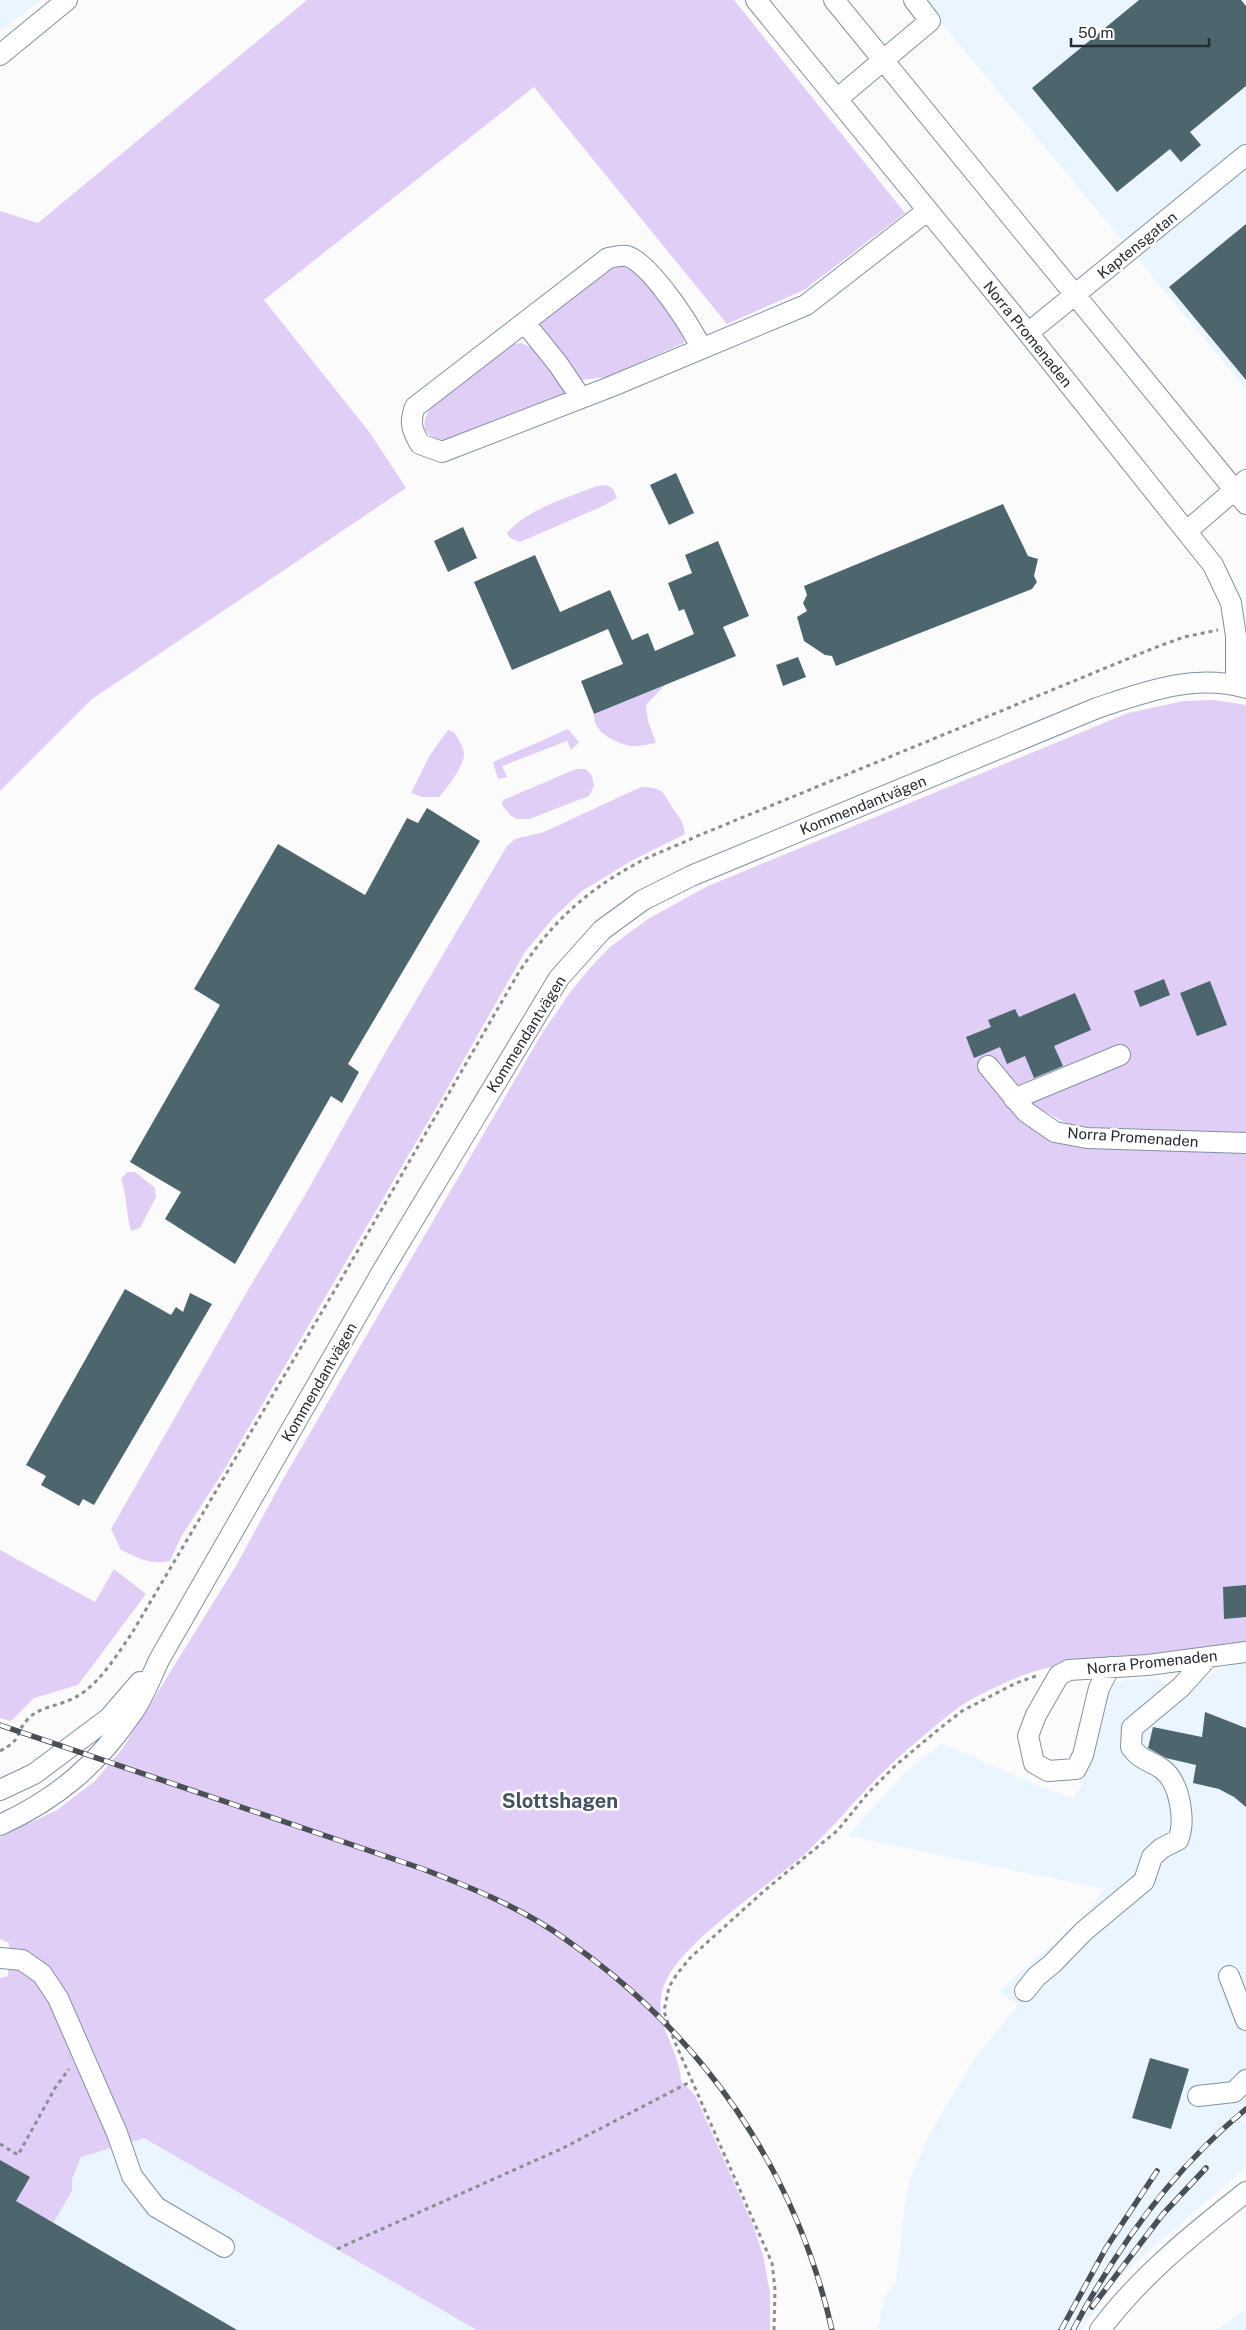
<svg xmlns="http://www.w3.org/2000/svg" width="1246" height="2330" viewBox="0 0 1246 2330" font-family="'Public Sans',sans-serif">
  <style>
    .built { fill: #ebf5ff }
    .green { fill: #e0cef6 }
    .building { fill: #4d666e }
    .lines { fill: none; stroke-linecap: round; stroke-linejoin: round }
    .minor-casing { stroke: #8191a2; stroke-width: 22 }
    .path { stroke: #8a8e92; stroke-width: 3; stroke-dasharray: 4 4; stroke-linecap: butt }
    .minor { stroke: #fff; stroke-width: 20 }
    .rail-casing { stroke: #494f54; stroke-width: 5.5 }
    .rail { stroke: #fff; stroke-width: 4; stroke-dasharray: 11; stroke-linecap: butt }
    .labels { text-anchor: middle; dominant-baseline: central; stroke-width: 5; stroke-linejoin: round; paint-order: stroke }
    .street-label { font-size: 15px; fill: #242b32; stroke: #fff }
    .district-label { font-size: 20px; font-weight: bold; fill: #445362; stroke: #fff }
  </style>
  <rect width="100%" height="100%" fill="#fbfbfb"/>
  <!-- built -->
  <path class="built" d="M 0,0 L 41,0 L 0,32 Z
    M 922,0 L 1246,0 L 1246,389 Z
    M 1239,1663 L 1246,1665 L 1246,2116 L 1242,2119 L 1246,2125 L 1246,2167 L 1116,2280 L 1082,2330 L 878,2330 L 883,2300 L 896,2282 L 904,2211 L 911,2176 L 930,2133 L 976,2056 L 1018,2005 L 999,1991 L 1084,1916 L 1104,1889 L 848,1836 L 904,1773 L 942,1743 L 1036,1785 L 1073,1798 L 1081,1786 L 1108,1687 L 1124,1680 L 1157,1677 L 1182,1696 L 1218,1669 Z
    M 60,2077 L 495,2330 L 0,2330 L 0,2124 Z
    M 1246,2309 L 1246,2330 L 1216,2330 Z"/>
  <!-- green -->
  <path class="green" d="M 307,0 L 734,0 L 905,213 L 804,290 L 727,324 L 534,87 L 264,300 L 370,433 L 406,488 L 92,699 L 0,791 L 0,211 L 38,223 Z
    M 612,265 L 635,267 C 644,280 655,292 664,304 C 671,314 674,321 683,329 L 684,343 L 607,377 L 582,380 L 570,372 L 537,327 L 540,318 Z
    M 521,343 L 536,349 L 563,383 L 565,394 L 450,442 C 419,436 418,423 437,399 L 505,346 Z
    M 606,485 L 613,489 L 617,498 L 603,506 L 520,542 L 510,538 L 507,533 C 529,508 567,498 597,486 Z
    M 665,685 L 646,705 L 648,721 L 656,743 C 648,744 639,747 631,746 C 617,744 592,732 594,714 Z
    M 1215,700 L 1246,705 L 1246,1136 L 1074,1128 L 1046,1112 L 1035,1127 L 1246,1151 L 1246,1645 C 1214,1649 1182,1655 1150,1658 C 1108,1663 1067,1659 1026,1674 C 1001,1684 973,1696 951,1713 C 926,1733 901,1754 878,1777 C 854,1802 831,1829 806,1853 C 770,1885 677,1944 663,1988 C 652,2025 680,2048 681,2081 L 695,2095 L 753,2225 L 763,2255 L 770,2293 L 770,2330 L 477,2330 L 144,2138 L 81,2157 L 72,2179 L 72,2191 L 53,2223 L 237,2330 L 0,2330 L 0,1978 L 8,1976 L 9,1943 L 0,1939 L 0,1837 L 57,1810 L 74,1797 L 95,1781 L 123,1748 L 236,1566 L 282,1481 L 541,1035 L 571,991 L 590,968 L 610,947 L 648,919 L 708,886 L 1128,713 L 1184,701 Z
    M 568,729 L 579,742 L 571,750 L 567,741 L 502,766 L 507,777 L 498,779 L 493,762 Z
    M 448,730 L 454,732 C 458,739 464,747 464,755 C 464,765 446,790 439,797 L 422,797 L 411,793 L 430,755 Z
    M 576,769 L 586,769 L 592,776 L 594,786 L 589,796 L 529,819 L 517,819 L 510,815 L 502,805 L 503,800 Z
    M 641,787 C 666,788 662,792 674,810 C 681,821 683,820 685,834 L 631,861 L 582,891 L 554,917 L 525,952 L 439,1103 L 221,1475 L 181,1537 L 170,1561 C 152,1565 137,1558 121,1550 L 111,1529 L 248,1290 L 304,1197 L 385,1053 L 507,846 L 515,839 L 544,832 Z
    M 127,1172 L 135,1172 L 155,1188 L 156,1197 L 140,1228 L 131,1231 C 126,1213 127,1196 121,1179 Z
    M 0,1550 L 95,1602 L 114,1569 L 146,1594 L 78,1685 L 34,1698 L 11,1721 L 0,1718 Z"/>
  <!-- building -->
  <path class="building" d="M 1139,0 L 1241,0 L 1246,6 L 1246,86 L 1190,132 L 1201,145 L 1181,162 L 1170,149 L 1117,192 L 1032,88 Z
    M 1246,224 L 1246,380 L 1169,287 Z
    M 676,473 L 694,513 L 669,525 L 650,485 Z
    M 1003,504 L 1028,556 L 1038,559 L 1034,576 L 1037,582 L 1032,589 L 836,666 L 832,656 L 825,655 L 804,641 L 797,617 L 807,611 L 803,603 L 807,595 L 804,586 Z
    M 463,527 L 477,558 L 448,572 L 434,541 Z
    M 718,541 L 749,616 L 723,627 L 736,656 L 594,714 L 581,681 L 623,664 L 608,629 L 512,670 L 474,582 L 535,555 L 560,612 L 610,590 L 632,640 L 648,633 L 655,651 L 694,634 L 684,609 L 679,611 L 668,583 L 692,573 L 685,555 Z
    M 798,657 L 806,677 L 783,686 L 776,665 Z
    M 427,808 L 480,841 L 348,1064 L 359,1072 L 342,1103 L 331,1096 L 235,1264 L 165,1219 L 181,1192 L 130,1162 L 220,1005 L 194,989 L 278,844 L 365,895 L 407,818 L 418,823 Z
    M 1164,979 L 1170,995 L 1140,1007 L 1134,991 Z
    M 1210,981 L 1227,1025 L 1197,1036 L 1180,993 Z
    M 1075,993 L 1091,1030 L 1054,1046 L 1063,1066 L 1034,1078 L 1025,1056 L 1007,1064 L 1000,1047 L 974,1058 L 966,1037 L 991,1027 L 988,1020 L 1015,1009 L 1019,1017 Z
    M 125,1289 L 171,1315 L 176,1307 L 183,1312 L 190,1293 L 212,1304 L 94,1505 L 83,1499 L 79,1506 L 41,1485 L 46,1476 L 26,1465 Z
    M 1246,1585 L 1246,1617 L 1224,1619 L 1223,1587 Z
    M 1205,1712 L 1246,1728 L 1246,1807 L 1234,1797 L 1219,1789 L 1193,1783 L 1196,1765 L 1166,1758 L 1148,1748 L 1153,1727 L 1202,1737 Z
    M 1150,2058 L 1189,2069 L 1171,2129 L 1132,2118 Z
    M 0,2160 L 30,2177 L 16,2201 L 237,2330 L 0,2330 Z"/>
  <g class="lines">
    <defs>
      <path id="minor" d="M 756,0 L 1028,333 L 1213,565 L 1231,603 L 1236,636 L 1236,685
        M 834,0 L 1246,504
        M 0,55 L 67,0
        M 837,99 L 930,21 L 914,0
        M 525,323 L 558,364 L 581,398
        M 1028,333 L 1246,155
        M 701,348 C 691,326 650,263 627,256 C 622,255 614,257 608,258 L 415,407 C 409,423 412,430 420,444 L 442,452 L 610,387 L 806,305 L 927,211
        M 1187,531 L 1246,480
        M 988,1066 L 1026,1112 L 1055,1132 L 1087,1138 L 1246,1143
        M 1014,1099 L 1120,1055
        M 1110,1667 L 1099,1688 L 1083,1755 L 1076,1769 L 1048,1771 L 1034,1763 L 1028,1736 L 1036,1715 L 1059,1675 L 1069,1670 L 1148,1665 L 1246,1652
        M 0,1790 L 34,1774 L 109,1718 L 140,1682
        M 0,1825 C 57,1799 98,1764 133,1712 C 144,1696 151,1677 159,1660 L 383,1270 L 559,978 L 602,930 L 643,900 L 691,876 L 1097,708 C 1146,692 1194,673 1246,688
        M 0,1958 L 22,1960 L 42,1974 L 58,1998 L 117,2133 L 132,2176 L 156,2207 L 224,2247
        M 1229,1976 L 1246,2020
        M 1025,1991 L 1036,1977 L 1052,1964 L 1084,1931 L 1144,1881 L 1152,1857 L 1162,1848 L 1178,1840 C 1186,1821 1180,1782 1162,1769 C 1148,1759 1142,1762 1131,1747 L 1132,1728 L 1181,1687 L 1208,1657
        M 1198,2096 L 1234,2092 L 1246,2080
        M 1100,2330 C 1140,2276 1194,2233 1246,2192"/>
    </defs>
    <!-- minor casing -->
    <use href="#minor" class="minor-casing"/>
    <!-- path -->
    <path class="path" d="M 0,1751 C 23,1739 14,1735 27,1720 C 38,1707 58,1706 72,1699 C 98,1687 116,1656 132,1633 L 339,1283 L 519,972 C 551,924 582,894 632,866 C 652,854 675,847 695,837 L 1154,648 L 1184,637 L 1218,630
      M 0,2144 L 18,2155 L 55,2088 L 69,2069
      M 337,2249 L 561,2149 L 692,2081
      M 774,2330 L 775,2289 L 772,2263 L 674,2040 L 664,2011 L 669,1987 L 677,1974 L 690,1958 L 764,1891 L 838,1830 L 868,1793 L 896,1765 L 939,1729 L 962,1711 L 1016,1683 L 1036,1676"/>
    <!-- minor -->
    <use href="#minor" class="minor"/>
    <defs>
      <path id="rail" d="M 0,1725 L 423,1869 C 472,1888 522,1908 565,1939 C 702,2034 795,2168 832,2330
        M 1092,2307 L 1163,2214 L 1206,2168
        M 1061,2330 L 1106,2248 L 1157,2171
        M 1073,2330 C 1117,2247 1173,2169 1246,2109"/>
    </defs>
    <!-- rail casing -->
    <use href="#rail" class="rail-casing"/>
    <!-- rail -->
    <use href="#rail" class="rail"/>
  </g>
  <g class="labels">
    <!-- street labels -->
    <g class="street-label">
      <text transform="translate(1137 245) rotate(-39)">Kaptensgatan</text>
      <text transform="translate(1028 334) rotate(51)">Norra Promenaden</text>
      <text transform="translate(863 805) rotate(-22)">Kommendantvägen</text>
      <text transform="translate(526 1034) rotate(-58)">Kommendantvägen</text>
      <text transform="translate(1133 1137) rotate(4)">Norra Promenaden</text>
      <text transform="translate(319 1382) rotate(-60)">Kommendantvägen</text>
      <text transform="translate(1152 1662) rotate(-6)">Norra Promenaden</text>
    </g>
    <!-- district labels -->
    <g class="district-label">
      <text x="560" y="1801">Slottshagen</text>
    </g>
  </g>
  <!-- scale -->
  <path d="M1071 38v8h138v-8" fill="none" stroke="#242b32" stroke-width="2.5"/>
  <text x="1078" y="38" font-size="15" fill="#242b32" stroke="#ffffff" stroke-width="4" paint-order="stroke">50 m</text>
</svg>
